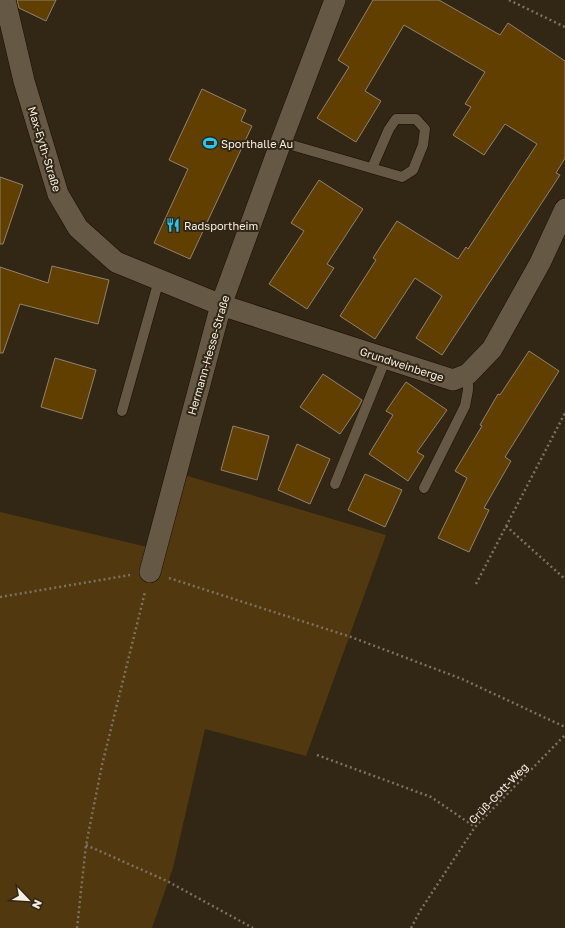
<svg xmlns="http://www.w3.org/2000/svg" width="565" height="928" viewBox="0 0 565 928" font-family="'Golos Text',sans-serif">
  <style>
    .green { fill: #51380f }
    .building { fill: #613f00; stroke: #90826e }
    .lines { fill: none; stroke-linecap: round; stroke-linejoin: round }
    .service-casing { stroke: #1a0f01; stroke-width: 11 }
    .minor-casing { stroke: #1a0f01; stroke-width: 22 }
    .path { stroke: #7c7263; stroke-width: 2.5; stroke-dasharray: 2 3; stroke-linecap: butt }
    .service { stroke: #655845; stroke-width: 10 }
    .minor { stroke: #655845; stroke-width: 21 }
    .labels { text-anchor: middle; dominant-baseline: central; stroke-width: 4; stroke-linejoin: round; paint-order: stroke }
    .poi-label { font-size: 11px; fill: #f6eee3; stroke: #322615; text-anchor: start }
    .street-label { font-size: 11px; fill: #f6eee3; stroke: #322615 }
  </style>
  <rect width="100%" height="100%" fill="#322615"/>
  <!-- green -->
  <path class="green" d="M 181,474 L 386,535 L 306,756 L 205,729 L 173,868 L 152,928 L 0,928 L 0,512 L 160,550 Z"/>
  <!-- building -->
  <path class="building" d="M 17,0 L 56,0 L 46,21 L 19,8 Z
    M 373,0 L 439,0 L 500,35 L 508,23 L 565,61 L 565,158 L 556,173 L 560,175 L 442,355 L 416,338 L 442,296 L 415,278 L 375,339 L 340,316 L 376,260 L 373,258 L 397,221 L 458,259 L 466,247 L 468,249 L 537,144 L 505,124 L 484,155 L 453,135 L 471,107 L 465,104 L 485,72 L 404,25 L 365,91 L 381,101 L 356,142 L 317,118 L 349,67 L 338,60 Z
    M 202,89 L 246,110 L 241,121 L 252,126 L 190,259 L 154,243 L 188,169 L 169,160 Z
    M 0,177 L 23,185 L 3,244 L 0,244 Z
    M 319,180 L 363,209 L 327,264 L 334,268 L 307,309 L 269,284 L 304,231 L 291,223 Z
    M 52,266 L 109,280 L 98,324 L 20,304 L 3,353 L 0,353 L 0,267 L 48,283 Z
    M 529,351 L 559,371 L 505,457 L 511,461 L 484,508 L 489,510 L 469,552 L 438,538 L 467,478 L 455,471 L 482,426 L 480,425 L 498,394 L 500,395 Z
    M 55,358 L 96,370 L 82,419 L 41,407 Z
    M 323,374 L 362,400 L 359,406 L 340,434 L 300,407 Z
    M 406,382 L 447,410 L 417,452 L 424,456 L 408,481 L 369,454 L 393,415 L 386,411 Z
    M 233,426 L 269,436 L 257,480 L 221,470 Z
    M 297,444 L 330,459 L 310,504 L 278,490 Z
    M 365,474 L 402,490 L 385,527 L 348,510 Z"/>
  <g class="lines">
    <defs>
      <path id="service" d="M 281,142 L 402,177 L 413,170 L 423,145 L 425,129 L 416,119 L 396,119 L 389,129 L 372,168
        M 122,411 L 159,280
        M 335,484 L 386,358
        M 424,488 L 465,406 L 468,390 L 468,374"/>
      <path id="minor" d="M 5,0 L 24,81 L 58,194 L 78,228 L 116,262 L 221,305 L 453,380 L 468,374 L 492,349 L 540,263 L 565,209
        M 150,572 L 221,305 L 281,142 L 335,0"/>
    </defs>
    <!-- service casing -->
    <use href="#service" class="service-casing"/>
    <!-- minor casing -->
    <use href="#minor" class="minor-casing"/>
    <!-- path -->
    <path class="path" d="M 509,0 L 565,27
      M 506,526 L 565,579
      M 169,578 L 351,637 L 462,679 L 565,727
      M 476,584 L 565,413
      M 0,597 L 130,575
      M 317,755 L 431,797 L 475,827
      M 86,845 L 167,881 L 253,928
      M 77,928 L 86,845 L 102,765 L 145,592
      M 411,928 L 420,911 L 475,827 L 565,735"/>
    <!-- service -->
    <use href="#service" class="service"/>
    <!-- minor -->
    <use href="#minor" class="minor"/>
  </g>
  <!-- icons -->
  <defs>
    <symbol id="stadium-bare" viewBox="-9 -9 18 18"><path d="M0-5a6.5 5 0 1 0 0 10a6.5 5 0 1 0 0-10ZM-3.5-1.8h7v3.6h-7Z" fill="#1ec9fd" stroke="#322615" stroke-width="2.5" paint-order="stroke"/></symbol>
    <symbol id="restaurant-bare" viewBox="-9 -9 18 18"><path d="M-5-6h1v4h1v-4h1v4h1v-4h1v5L-1.5 .5V6h-2V.5L-5-1ZM5-6V6H3V1.5H1.5Q1.5-4 5-6Z" fill="#1ec9fd" stroke="#322615" stroke-width="2.5" paint-order="stroke"/></symbol>
  </defs>
  <g fill-rule="evenodd">
    <use href="#stadium-bare" x="200" y="133" width="20" height="20"/>
    <use href="#restaurant-bare" x="163" y="215" width="20" height="20"/>
  </g>
  <g class="labels">
    <!-- poi labels -->
    <g class="poi-label">
      <text x="221" y="143">Sporthalle Au</text>
      <text x="184" y="225">Radsportheim</text>
    </g>
    <!-- street labels -->
    <g class="street-label">
      <text transform="translate(45 149) rotate(73)">Max-Eyth-Straße</text>
      <text transform="translate(208 355) rotate(-74)">Hermann-Hesse-Straße</text>
      <text transform="translate(402 364) rotate(18)">Grundweinberge</text>
      <text transform="translate(498 793) rotate(-46)">Grüß-Gott-Weg</text>
    </g>
  </g>
  <!-- north arrow -->
  <g transform="translate(28 900) rotate(115)" stroke="#322615" stroke-width="3" paint-order="stroke">
  <path d="M0-3L7 15L0 10L-7 15Z" fill="#f6eee3"/>
  <text y="-6" font-size="11" font-weight="bold" text-anchor="middle" fill="#f6eee3">N</text>
  </g>
</svg>
